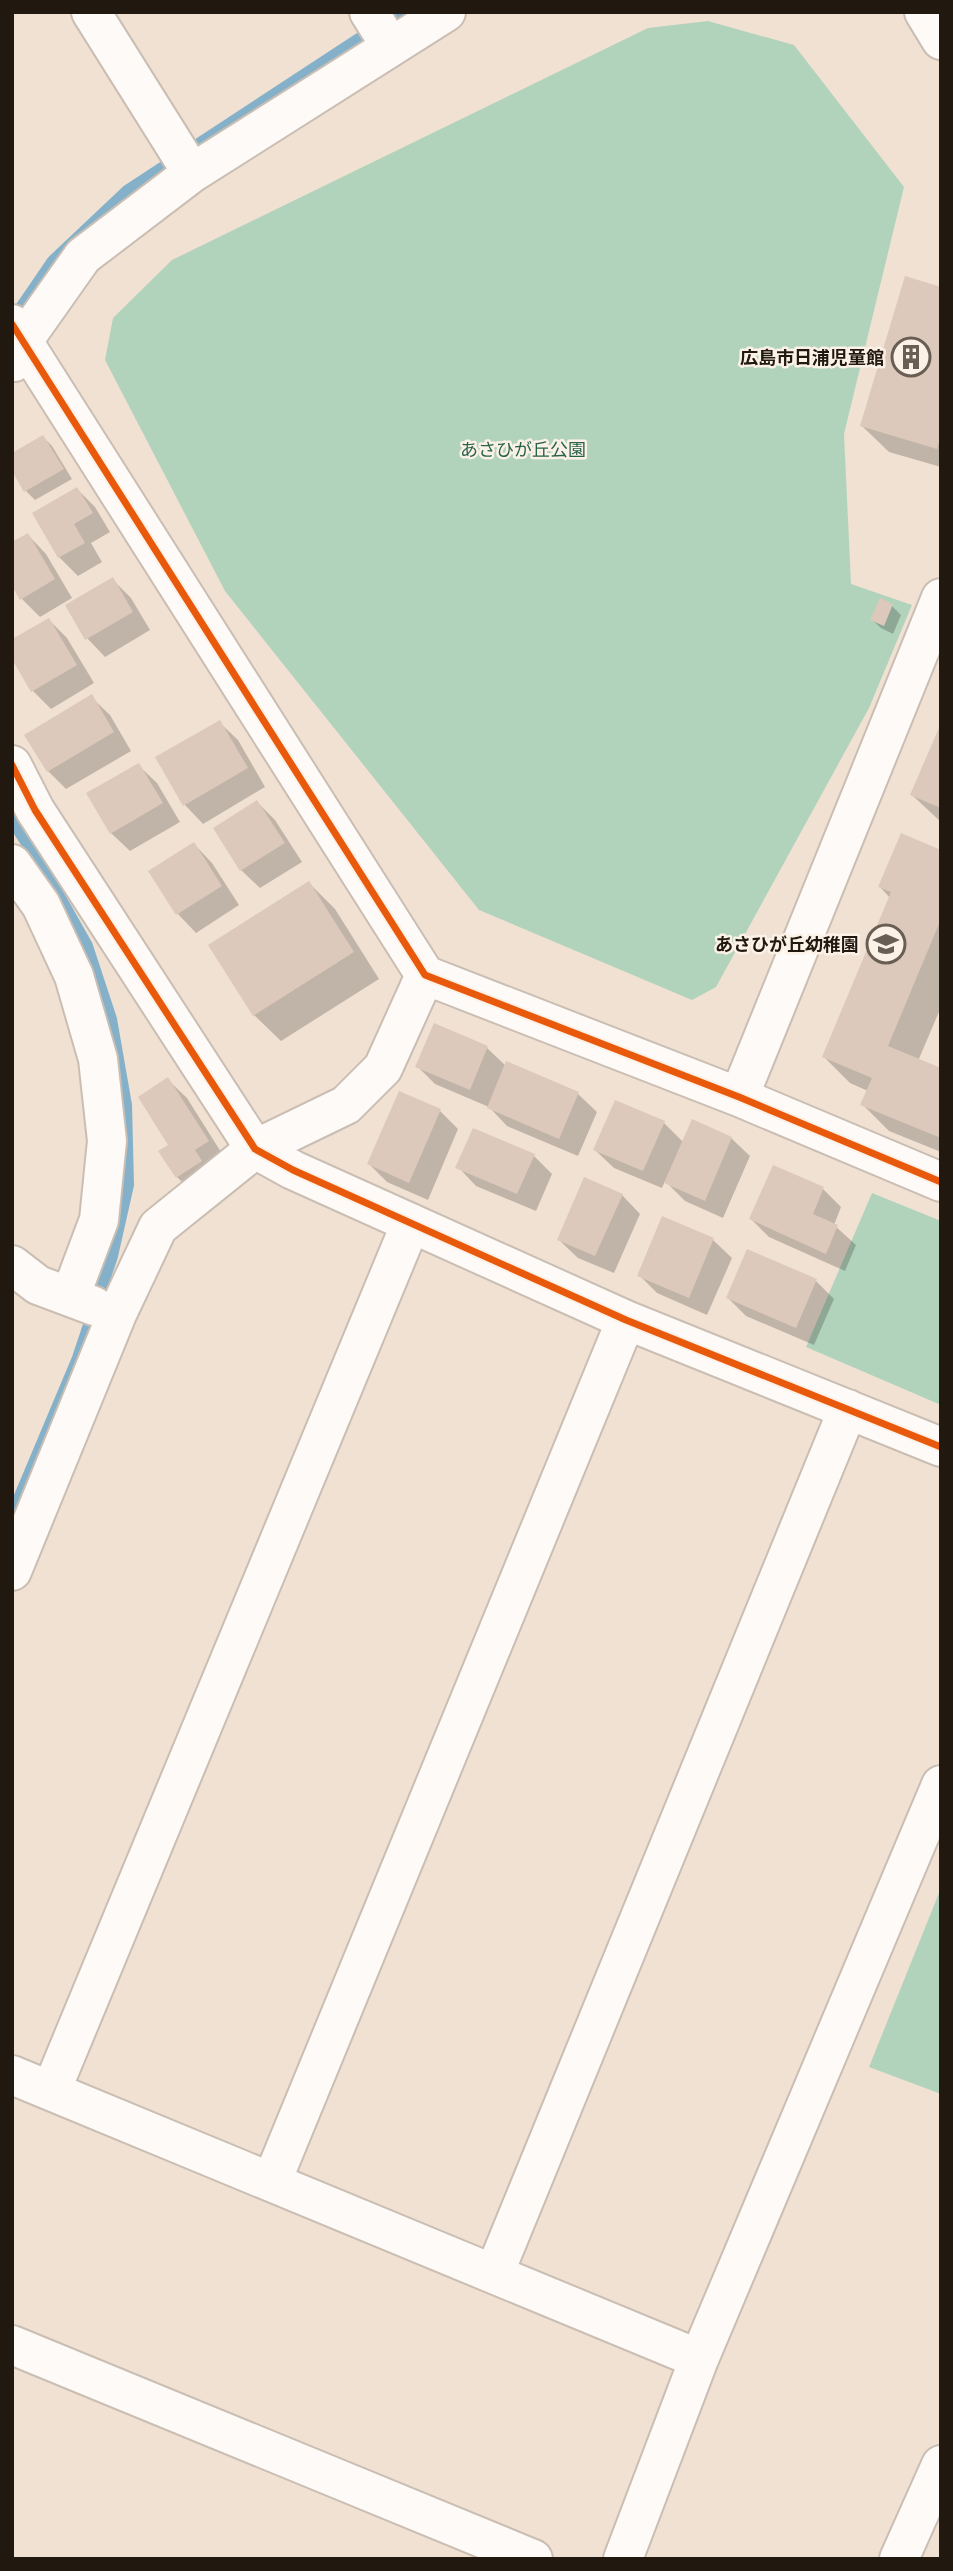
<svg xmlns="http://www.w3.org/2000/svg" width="953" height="2571" viewBox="0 0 953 2571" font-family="'PT Sans','Noto Sans JP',sans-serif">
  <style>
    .green { fill: #b2d3bb }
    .shadow { fill: #0003 }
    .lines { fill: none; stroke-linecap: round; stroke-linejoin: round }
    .stream { stroke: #84b1c9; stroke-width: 12 }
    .building { fill: #dcc9bb }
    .minor-casing { stroke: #cabeb3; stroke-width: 42 }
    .tertiary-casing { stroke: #cabeb3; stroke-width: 42 }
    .minor { stroke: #fdfaf8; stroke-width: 38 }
    .tertiary { stroke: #fdfaf8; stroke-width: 38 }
    .cycleway-casing { stroke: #fcf1e7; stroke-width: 11 }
    .cycleway { stroke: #e8590c; stroke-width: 7 }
    .labels { text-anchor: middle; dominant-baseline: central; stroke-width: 5; stroke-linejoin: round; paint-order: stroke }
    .poi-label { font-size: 18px; font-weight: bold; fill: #21180f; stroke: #fcf1e7; text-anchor: end }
    .park-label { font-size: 18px; fill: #27634b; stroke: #fcf1e7 }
  </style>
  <rect width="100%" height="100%" fill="#f0e1d3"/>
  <!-- green -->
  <path class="green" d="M 708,21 L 794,45 L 904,187 L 844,434 L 851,584 L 912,605 L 869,708 L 716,987 L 692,1000 L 479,910 L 225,591 L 105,360 L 113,318 L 172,260 L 648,28 Z
    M 872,1193 L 941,1221 L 941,1405 L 806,1347 Z
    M 941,1888 L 941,2094 L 869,2067 Z"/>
  <!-- shadow -->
  <path class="shadow" d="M 941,289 L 941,467 L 889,452 L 862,426 Z
    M 43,437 L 52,446 L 72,479 L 35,500 L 26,491 Z
    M 77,489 L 95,507 L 110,532 L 91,543 L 102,562 L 78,576 L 59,557 L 34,514 Z
    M 28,535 L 46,554 L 72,598 L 40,617 L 22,599 Z
    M 112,579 L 131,598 L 150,630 L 105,657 L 87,638 Z
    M 880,601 L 892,606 L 901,615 L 893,634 L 881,628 L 872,620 Z
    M 49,620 L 67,638 L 94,683 L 51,709 L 33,691 Z
    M 91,697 L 110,715 L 131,751 L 66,789 L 48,771 Z
    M 219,722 L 238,740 L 265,787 L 203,824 L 185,805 L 157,758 Z
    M 941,727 L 941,822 L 912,795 Z
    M 138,765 L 157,783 L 180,822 L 130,851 L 111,833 Z
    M 257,802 L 275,820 L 302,862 L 260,888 L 241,870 Z
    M 194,844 L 212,863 L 239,905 L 196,933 L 178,914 L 151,872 Z
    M 941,852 L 941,1007 L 918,1061 L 941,1070 L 941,1152 L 889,1131 L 862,1104 L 868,1091 L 850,1083 L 824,1057 L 890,898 L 880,887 Z
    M 309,883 L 335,909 L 379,979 L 281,1041 L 254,1015 Z
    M 435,1025 L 487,1048 L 506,1066 L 507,1064 L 578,1094 L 597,1112 L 578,1156 L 507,1126 L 489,1107 L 435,1084 L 417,1066 Z
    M 168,1080 L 187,1098 L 226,1160 L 195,1195 L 177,1177 Z
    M 440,1111 L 458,1129 L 428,1200 L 387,1182 L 369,1164 Z
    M 664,1123 L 684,1143 L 731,1138 L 750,1156 L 723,1218 L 685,1201 L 665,1181 L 662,1188 L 614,1168 L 595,1150 Z
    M 534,1156 L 552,1174 L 536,1211 L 476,1186 L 458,1167 Z
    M 823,1189 L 841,1207 L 834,1225 L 856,1245 L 845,1271 L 769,1237 L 751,1219 Z
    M 622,1195 L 640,1214 L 614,1273 L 578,1258 L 559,1240 Z
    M 663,1218 L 713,1240 L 732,1258 L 707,1315 L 657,1293 L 639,1275 Z
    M 816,1281 L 834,1299 L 814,1345 L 746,1316 L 728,1298 Z"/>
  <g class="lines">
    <!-- stream -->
    <path class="stream" d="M 12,321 L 53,261 L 127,191 L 400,12
      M 12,820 L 45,871 L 87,946 L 111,1019 L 126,1105 L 128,1185 L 112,1256 L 78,1358 L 12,1515"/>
  </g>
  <!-- building -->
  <path class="building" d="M 905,276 L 941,287 L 941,435 L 937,449 L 860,426 Z
    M 43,435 L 64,469 L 24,492 L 12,471 L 12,453 Z
    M 77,487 L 93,513 L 74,524 L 85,543 L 58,558 L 32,513 Z
    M 28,533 L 55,579 L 20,600 L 12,586 L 12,542 Z
    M 113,577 L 133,612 L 85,640 L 65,605 Z
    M 880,598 L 893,604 L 884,626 L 870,620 Z
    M 49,618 L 77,665 L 31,692 L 12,659 L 12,639 Z
    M 92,694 L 114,732 L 47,772 L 24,735 Z
    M 220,720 L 248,768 L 183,806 L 155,757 Z
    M 941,723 L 941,808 L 910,795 Z
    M 139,763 L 163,803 L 110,834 L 86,793 Z
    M 257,800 L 285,843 L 240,871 L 213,828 Z
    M 901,833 L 941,850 L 941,919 L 888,1046 L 941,1068 L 941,1138 L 860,1105 L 872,1078 L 822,1057 L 891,892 L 878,887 Z
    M 194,842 L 222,886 L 176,915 L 148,871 Z
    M 309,881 L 354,952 L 253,1016 L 208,945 Z
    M 434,1023 L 488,1046 L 470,1090 L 415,1067 Z
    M 506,1061 L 579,1092 L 559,1139 L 487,1108 Z
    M 168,1077 L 209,1141 L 195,1150 L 202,1161 L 176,1178 L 158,1151 L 168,1145 L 138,1097 Z
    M 399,1091 L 441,1109 L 409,1183 L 367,1164 Z
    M 615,1100 L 665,1121 L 643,1171 L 593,1150 Z
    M 692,1119 L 732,1137 L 705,1201 L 664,1183 Z
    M 473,1128 L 535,1154 L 517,1194 L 455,1168 Z
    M 773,1165 L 824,1187 L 813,1214 L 838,1225 L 826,1254 L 749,1219 Z
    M 584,1177 L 623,1194 L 595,1256 L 557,1240 Z
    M 662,1216 L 714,1238 L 689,1298 L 637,1276 Z
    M 747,1249 L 817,1279 L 796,1328 L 726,1298 Z"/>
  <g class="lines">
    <defs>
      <path id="minor" d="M 91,12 L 192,173
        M 369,12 L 391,47
        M 924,12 L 941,40
        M 12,324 L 425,975 L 739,1097 L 941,1182
        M 14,362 L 23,341 L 83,256 L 192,173 L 446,12
        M 12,765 L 35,810 L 255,1149 L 293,1170 L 626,1320 L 941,1447
        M 12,864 L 41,905 L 74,976 L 98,1059 L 107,1141 L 99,1220 L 70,1297
        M 739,1097 L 941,598
        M 12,1265 L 38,1285 L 94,1306
        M 12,1571 L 117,1314 L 158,1227 L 255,1149 L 346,1105 L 383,1068 L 425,975
        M 12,2075 L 699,2359
        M 51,2091 L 411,1223
        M 272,2181 L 626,1320
        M 494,2274 L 848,1409
        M 623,2559 L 699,2359 L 941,1785
        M 899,2559 L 941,2465"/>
      <path id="tertiary" d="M 12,2345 L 533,2559"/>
    </defs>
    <!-- minor casing -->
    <use href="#minor" class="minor-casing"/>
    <!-- tertiary casing -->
    <use href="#tertiary" class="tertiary-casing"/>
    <!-- minor -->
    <use href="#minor" class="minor"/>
    <!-- tertiary -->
    <use href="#tertiary" class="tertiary"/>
    <defs>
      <path id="cycleway" d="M 12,324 L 425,975 L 739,1097 L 941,1182
        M 12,765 L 35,810 L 255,1149 L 293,1170 L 626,1320 L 941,1447"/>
    </defs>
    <!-- cycleway casing -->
    <use href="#cycleway" class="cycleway-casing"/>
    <!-- cycleway -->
    <use href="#cycleway" class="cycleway"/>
  </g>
  <!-- icons -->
  <defs>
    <symbol id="building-ring" viewBox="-11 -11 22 22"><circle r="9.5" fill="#fcf1e7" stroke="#695e54" stroke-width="1.5"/><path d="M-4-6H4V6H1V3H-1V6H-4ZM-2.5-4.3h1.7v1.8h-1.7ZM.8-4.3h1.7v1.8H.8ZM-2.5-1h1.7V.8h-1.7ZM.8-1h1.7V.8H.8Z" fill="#695e54"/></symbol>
    <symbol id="school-ring" viewBox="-11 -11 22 22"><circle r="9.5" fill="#fcf1e7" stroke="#695e54" stroke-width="1.5"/><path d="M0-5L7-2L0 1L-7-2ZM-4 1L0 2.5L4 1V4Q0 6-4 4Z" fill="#695e54"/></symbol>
  </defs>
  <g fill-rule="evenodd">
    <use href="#building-ring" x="889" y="335" width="44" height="44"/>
    <use href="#school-ring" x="864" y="922" width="44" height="44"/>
  </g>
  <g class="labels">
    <!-- poi labels -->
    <g class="poi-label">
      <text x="884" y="357">広島市日浦児童館</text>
      <text x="859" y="944">あさひが丘幼稚園</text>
    </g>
    <!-- park labels -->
    <g class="park-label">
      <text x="523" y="449">あさひが丘公園</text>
    </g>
  </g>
  <!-- border -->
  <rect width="953" height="2571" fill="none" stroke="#21180f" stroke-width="28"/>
</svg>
